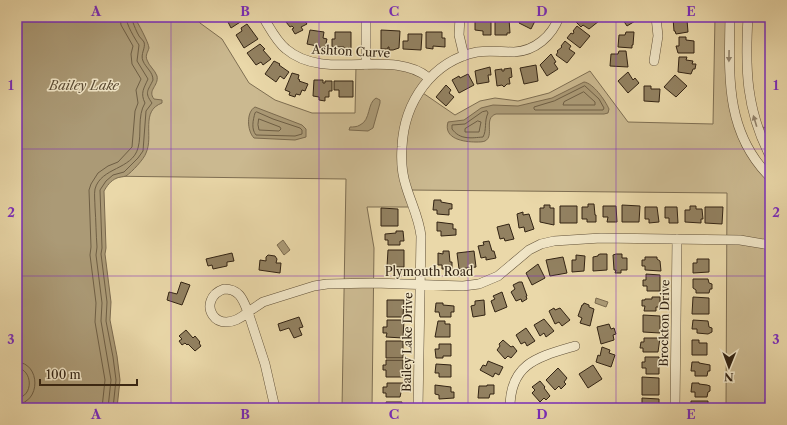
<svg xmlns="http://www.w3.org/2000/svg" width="787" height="425" viewBox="0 0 787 425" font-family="'Libre Caslon Text',serif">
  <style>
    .green { fill: #cbb990; stroke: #7e6e52 }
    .water { fill: #ab9a76; stroke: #7b6a4e }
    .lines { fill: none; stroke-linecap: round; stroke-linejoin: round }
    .shore { stroke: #6e5e44; stroke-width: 1 }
    .building { fill: #928161; stroke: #322313 }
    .minor-casing { stroke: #605038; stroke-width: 10 }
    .minor { stroke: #f1e6c7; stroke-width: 9 }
    .oneway { fill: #92846d }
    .grid { fill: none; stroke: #7b2cbf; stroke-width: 1; stroke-opacity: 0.55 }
    .labels { text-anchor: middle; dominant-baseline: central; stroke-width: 3; stroke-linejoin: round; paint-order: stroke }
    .street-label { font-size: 12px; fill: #322313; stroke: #f1e6c7 }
    .water-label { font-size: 13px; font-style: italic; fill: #5c4d36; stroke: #f1e6c7 }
    .neatline { fill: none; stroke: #7b2cbf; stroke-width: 1.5 }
    .grid-label { font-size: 13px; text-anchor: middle; font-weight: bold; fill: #7b2cbf }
  </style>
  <rect width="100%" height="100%" fill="#ead8a9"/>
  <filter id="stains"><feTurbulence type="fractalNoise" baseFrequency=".005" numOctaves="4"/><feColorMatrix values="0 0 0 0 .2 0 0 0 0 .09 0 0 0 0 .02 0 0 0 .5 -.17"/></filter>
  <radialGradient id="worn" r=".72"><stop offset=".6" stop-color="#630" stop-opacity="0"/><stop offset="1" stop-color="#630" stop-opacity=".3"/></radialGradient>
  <!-- green -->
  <path class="green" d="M 17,17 L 197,17 L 200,23 L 222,39 L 249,83 L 275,100 L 312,113 L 355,113 L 356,65 L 398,66 L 429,78 L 420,91 L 455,115 L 480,101 L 495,98 L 518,101 L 549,93 L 590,71 L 628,122 L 713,124 L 715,17 L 726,17 L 742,146 L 752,162 L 770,182 L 770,408 L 726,408 L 727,193 L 408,190 L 414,207 L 367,207 L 374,248 L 372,408 L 342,408 L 346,179 L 17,175 Z
    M 761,127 L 770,128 L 770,149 Z"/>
  <!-- water -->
  <path class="water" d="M 17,17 L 134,17 C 137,21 149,43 149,48 C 148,52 145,55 147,60 C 149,66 155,70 157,76 C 159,86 147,90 154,99 L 162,100 L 162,103 C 140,111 154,136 146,153 C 144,159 132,172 126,176 C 123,177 119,177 117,178 C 110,181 107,186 104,191 L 106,248 L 105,254 L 111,302 L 110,320 L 117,356 L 120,380 L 117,408 L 17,408 L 17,393 L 21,384 L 17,370 Z
    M 584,82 C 593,83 605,100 609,109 L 608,113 L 604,114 L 496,114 C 483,118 495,136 485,141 C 483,142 479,142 476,142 C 464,142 443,139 448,122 L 464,120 L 481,108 L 493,105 L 518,106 L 552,98 Z
    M 376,98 L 380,100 L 380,103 L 373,128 L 368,131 L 349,130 L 350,127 C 353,127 357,127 360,125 C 371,120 367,103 376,98 Z
    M 255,107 L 302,125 L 306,129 L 306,137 L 295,140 L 254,138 C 247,131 246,112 255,107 Z
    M 283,240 L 290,250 L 284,255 L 277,245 Z
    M 596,298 L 608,302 L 606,307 L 595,303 Z
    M 770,381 L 770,408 L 763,408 Z"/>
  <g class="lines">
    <!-- shore -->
    <path class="shore" d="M 585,86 L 599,99 L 604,108 L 603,110 L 535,110 L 534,109 L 534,107 L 554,101 Z
      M 584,92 L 595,102 L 595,105 L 563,105 L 564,102 Z
      M 487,111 L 488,113 C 484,121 487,130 483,137 C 471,138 460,140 452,129 L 452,125 L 465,124 L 482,112 Z
      M 257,112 L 273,119 L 300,128 L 302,130 L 302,134 L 295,136 L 256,135 C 251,129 253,120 255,113 Z
      M 259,119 L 280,127 L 281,129 L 279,131 L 259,130 L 258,125 Z
      M 478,121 L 481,122 L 479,132 L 465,132 L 465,129 Z
      M 17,362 C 41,363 41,403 17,404
      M 17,368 C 33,369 34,397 17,398
      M 102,408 L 105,380 L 95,322 L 96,303 L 90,255 L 91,247 L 89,190 L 91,184 L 98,173 L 108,166 L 118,162 L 132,147 L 135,111 L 138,103 L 136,90 L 141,79 L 132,64 L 131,54 L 133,46 L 121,25 L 120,17
      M 108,408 L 111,380 L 101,321 L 102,303 L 96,255 L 97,247 C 96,234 96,221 95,207 C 95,202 94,194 95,189 C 101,167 132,170 138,148 C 142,134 137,116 145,103 C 140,93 144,88 148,79 L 137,61 L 139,45 C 135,39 126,24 126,17
      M 113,408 L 116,380 L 113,357 L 106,321 L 107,302 L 101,254 L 102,248 L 100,190 L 106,181 L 113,175 L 124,172 L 138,158 L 143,151 L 146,111 L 152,103 C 144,92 148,91 153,80 C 153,72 146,68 143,61 C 140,54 146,48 144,42 C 142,39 139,37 138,34 C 137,33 131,18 131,17"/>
  </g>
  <!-- building -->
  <path class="building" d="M 224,17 L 244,17 L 245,19 L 231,28 L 226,18 L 224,18 Z
    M 288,17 L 302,17 L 307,24 L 301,27 L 303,30 L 295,34 L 292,29 L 294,28 L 292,26 L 290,27 L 286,22 L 287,21 L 286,18 Z
    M 475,17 L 491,17 L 491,35 L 483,35 L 483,31 L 475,30 Z
    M 522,17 L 537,17 L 531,29 L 519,23 Z
    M 578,17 L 594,17 L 599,21 L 589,29 L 583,25 L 581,27 L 575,21 Z
    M 621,17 L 639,17 L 640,18 L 627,26 Z
    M 495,18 L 509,19 L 510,33 L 507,33 L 507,35 L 495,35 Z
    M 673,18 L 681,18 L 681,21 L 687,20 L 688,32 L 676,34 L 675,31 L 674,31 Z
    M 247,24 L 258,39 L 244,48 L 236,35 L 242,31 L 241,28 Z
    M 577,26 L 590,36 L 580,48 L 567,38 L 571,33 L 573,34 L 574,32 L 573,31 Z
    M 310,30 L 324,32 L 323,38 L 327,39 L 325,48 L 318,47 L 319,45 L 317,45 L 317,46 L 307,44 Z
    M 381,30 L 400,31 L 399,48 L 393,50 L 389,50 L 389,47 L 388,47 L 388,49 L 381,49 Z
    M 335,32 L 351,32 L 351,48 L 344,49 L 344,47 L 332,47 L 332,39 L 335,39 Z
    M 426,32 L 442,32 L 442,38 L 445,38 L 445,47 L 433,46 L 433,49 L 426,48 Z
    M 626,32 L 634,32 L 633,45 L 632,45 L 632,48 L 618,47 L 619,35 L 625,35 Z
    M 408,34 L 422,34 L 421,50 L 403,49 L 403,41 L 408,41 Z
    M 679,37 L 686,37 L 686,40 L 694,41 L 694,53 L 678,53 L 676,46 L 679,46 Z
    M 565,41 L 571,46 L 569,49 L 575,53 L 567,63 L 556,55 L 558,52 L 557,51 L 562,47 L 561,46 Z
    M 260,44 L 265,49 L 263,50 L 271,59 L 263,65 L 261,62 L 256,65 L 247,53 Z
    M 619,51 L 626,51 L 628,67 L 610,66 L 611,54 L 618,54 Z
    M 551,54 L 556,62 L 554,63 L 558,69 L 547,76 L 540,65 Z
    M 679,57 L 687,57 L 686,60 L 693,61 L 692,64 L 696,64 L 695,69 L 693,69 L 691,74 L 678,72 Z
    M 274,61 L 280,64 L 279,65 L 289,72 L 284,79 L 280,76 L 276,82 L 265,74 Z
    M 536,65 L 538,81 L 524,84 L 520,68 Z
    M 490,67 L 491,75 L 488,75 L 489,82 L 477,84 L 475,71 Z
    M 511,68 L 512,77 L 509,78 L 510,84 L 507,84 L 504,87 L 502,85 L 497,86 L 495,70 L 502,69 L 502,71 L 504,71 L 504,69 Z
    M 628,72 L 633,80 L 635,78 L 639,83 L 628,93 L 618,81 Z
    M 292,73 L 299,75 L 298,79 L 300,80 L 299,81 L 308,84 L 305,91 L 302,90 L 300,95 L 296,94 L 295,97 L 289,95 L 290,92 L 285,90 Z
    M 468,74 L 474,85 L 459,93 L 452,80 L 459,76 L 460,78 Z
    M 675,75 L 687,86 L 676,97 L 664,87 Z
    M 314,80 L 323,80 L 323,83 L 325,83 L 325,81 L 332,81 L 332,91 L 329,91 L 329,97 L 325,97 L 325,101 L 319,100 L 319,97 L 313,96 Z
    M 334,81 L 353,81 L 353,97 L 339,97 L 339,90 L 334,90 Z
    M 446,85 L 451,90 L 449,93 L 454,97 L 446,106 L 436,97 Z
    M 644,86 L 651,86 L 651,89 L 660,89 L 659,102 L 644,101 Z
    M 434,200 L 441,200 L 441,202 L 452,204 L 452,209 L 449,209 L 449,215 L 437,214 L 437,210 L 433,210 Z
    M 588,204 L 594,204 L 595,215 L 596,215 L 596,222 L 587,222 L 587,219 L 582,219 L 582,207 L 588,207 Z
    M 544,205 L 550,205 L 550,208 L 554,208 L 554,225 L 540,222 L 540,208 L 544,208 Z
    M 622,205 L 640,206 L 639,222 L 622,222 Z
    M 560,206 L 577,206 L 577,223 L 560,223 Z
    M 603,206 L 616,206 L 617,222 L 607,222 L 608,217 L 603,217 Z
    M 690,206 L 696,206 L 696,209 L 702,209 L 703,219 L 701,219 L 701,223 L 685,222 L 685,210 L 690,210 Z
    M 645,207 L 657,207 L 659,222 L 649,223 L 649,219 L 645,219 Z
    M 665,207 L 677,207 L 678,223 L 669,223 L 669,218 L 665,218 Z
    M 705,207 L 723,207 L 722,224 L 705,223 Z
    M 381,208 L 398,209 L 398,226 L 381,226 Z
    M 523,212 L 523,215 L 529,214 L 534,229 L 525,232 L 524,227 L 519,228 L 517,214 Z
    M 437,222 L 453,224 L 453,229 L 456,229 L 456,235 L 441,236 L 441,231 L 437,231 Z
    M 509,224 L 514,239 L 505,241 L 504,238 L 500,239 L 497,227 Z
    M 396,231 L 403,231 L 404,241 L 400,241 L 400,245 L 388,245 L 388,240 L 385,240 L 385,234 L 396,233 Z
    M 489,241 L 492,251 L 494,251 L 496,258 L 486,260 L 486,257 L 481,258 L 478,246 L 484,245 L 483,242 Z
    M 388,250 L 404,250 L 404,267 L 387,267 Z
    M 443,251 L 449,251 L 450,262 L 452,262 L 452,269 L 442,269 L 442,265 L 438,265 L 438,253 L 443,254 Z
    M 474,251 L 476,267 L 459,269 L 457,253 Z
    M 232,253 L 234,261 L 227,262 L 227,266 L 213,269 L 212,265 L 208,266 L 206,259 Z
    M 600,254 L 607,254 L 607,270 L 593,271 L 593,257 L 598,256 L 598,255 Z
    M 616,254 L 622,254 L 622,258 L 627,258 L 627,270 L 621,270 L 621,273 L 615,273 L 616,270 L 614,270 L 613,255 Z
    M 268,255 L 275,256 L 277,259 L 276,263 L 281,263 L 280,273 L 259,270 L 260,260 L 266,261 L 266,257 Z
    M 576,255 L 585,256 L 584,271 L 572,272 L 572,260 L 576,260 Z
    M 563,257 L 567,273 L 550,276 L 546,260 Z
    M 645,257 L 657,257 L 657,259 L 660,261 L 661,271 L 645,270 L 645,266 L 642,266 L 642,260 L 645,260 Z
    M 697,259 L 709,259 L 709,272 L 693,273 L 693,263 L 697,263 Z
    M 538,264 L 545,278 L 532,285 L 526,273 Z
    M 646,274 L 660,275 L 660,291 L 647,291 L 647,286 L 643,286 L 643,280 L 646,280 Z
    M 693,279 L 708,279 L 709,283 L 712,284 L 712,289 L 710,289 L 709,293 L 696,293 L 696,290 L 693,288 Z
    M 181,282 L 190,285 L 182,305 L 167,300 L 169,292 L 177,294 Z
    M 519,282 L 522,282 L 527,296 L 526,296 L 527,299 L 522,302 L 521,299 L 516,301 L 511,292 L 515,289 L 513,285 Z
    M 502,292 L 507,307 L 495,312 L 491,301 L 495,299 L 493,296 Z
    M 652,297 L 660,297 L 660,307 L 656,307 L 656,311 L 644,311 L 645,306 L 642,306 L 642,300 L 645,300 L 645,299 L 652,299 Z
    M 693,297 L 709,298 L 709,314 L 692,314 Z
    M 387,300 L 404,300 L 403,317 L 387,317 Z
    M 484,300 L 485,315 L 473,317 L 471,306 L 475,305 L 475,301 Z
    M 436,303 L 443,303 L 443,305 L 454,306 L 454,312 L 451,312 L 451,317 L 440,317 L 439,312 L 435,312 Z
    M 584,303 L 589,305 L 589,307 L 594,309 L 590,326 L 580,323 L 582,318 L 578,316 L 582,305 L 583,305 Z
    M 554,308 L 555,310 L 560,308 L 570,320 L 562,326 L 559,322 L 555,324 L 549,311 Z
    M 643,315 L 660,316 L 660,333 L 643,332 Z
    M 299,317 L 303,327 L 299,328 L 302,335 L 294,338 L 289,328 L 280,331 L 278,324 Z
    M 544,319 L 554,331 L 546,337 L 544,333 L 540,336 L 534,325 Z
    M 387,320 L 404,320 L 403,338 L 386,337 L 387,333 L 383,333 L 383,327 L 387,327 Z
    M 693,320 L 708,321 L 709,327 L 712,328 L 712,332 L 708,334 L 697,333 L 697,329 L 692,329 Z
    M 438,321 L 445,321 L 445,324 L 450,324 L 450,337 L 435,337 Z
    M 609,324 L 611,329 L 614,328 L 616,334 L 613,335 L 614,340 L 601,344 L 597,327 Z
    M 526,328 L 535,341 L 527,346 L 525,342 L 521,344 L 516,335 Z
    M 186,330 L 193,338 L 195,336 L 200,342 L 199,343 L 201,346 L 195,351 L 188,344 L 187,345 L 185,343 L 182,345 L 179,341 L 182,339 L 179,336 Z
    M 644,338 L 660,338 L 658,352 L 643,352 L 643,348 L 640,348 L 641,342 L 644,342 Z
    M 503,340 L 511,347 L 513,346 L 517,351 L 511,358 L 508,356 L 505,359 L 497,350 L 500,346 L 499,344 Z
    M 692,340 L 699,340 L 699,343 L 707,343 L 707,355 L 692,355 Z
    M 386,341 L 403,341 L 403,358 L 386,358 Z
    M 439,344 L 451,344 L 451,356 L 443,356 L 443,358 L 436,358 L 435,349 L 439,349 Z
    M 602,347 L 610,350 L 609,353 L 615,355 L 611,367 L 596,362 L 598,355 L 600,356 Z
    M 645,357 L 659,357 L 659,374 L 646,374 L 646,368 L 642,368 L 642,362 L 645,362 Z
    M 386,360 L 403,360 L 403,377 L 386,377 L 386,370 L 383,370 L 383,365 L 386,365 Z
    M 488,361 L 503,367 L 499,375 L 495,373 L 493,377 L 480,370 L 483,365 L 486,366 Z
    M 692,362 L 699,362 L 699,363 L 710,365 L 710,371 L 708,371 L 707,376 L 695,376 L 695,371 L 691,371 Z
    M 436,364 L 451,365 L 451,377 L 439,377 L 439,373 L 435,373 Z
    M 593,365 L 602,379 L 588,388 L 579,374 Z
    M 558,368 L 567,378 L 564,382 L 566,384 L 561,389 L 559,386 L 555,390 L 546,380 Z
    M 642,377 L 659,378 L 659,395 L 642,395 Z
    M 540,381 L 545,387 L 544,388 L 550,396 L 546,400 L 544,398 L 540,402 L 532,393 L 535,390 L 532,387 Z
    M 387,383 L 403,383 L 400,397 L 386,397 L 386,393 L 383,393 L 383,387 L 387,387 Z
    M 692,383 L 699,383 L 699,384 L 707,385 L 710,386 L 710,391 L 708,392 L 707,397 L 695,397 L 695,392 L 691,392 Z
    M 435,385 L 451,387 L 451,392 L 454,392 L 454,398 L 439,399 L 439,395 L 435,394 Z
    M 487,385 L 494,385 L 494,394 L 490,394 L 489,398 L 478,398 L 479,386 L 487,386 Z
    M 642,398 L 659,399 L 659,408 L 642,408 Z
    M 691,401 L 708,401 L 708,408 L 691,408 Z
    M 386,402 L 402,402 L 402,408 L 386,408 Z
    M 571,403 L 574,405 L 575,403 L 580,407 L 579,408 L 567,408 Z"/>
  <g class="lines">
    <defs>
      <path id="minor" d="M 263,17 C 270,28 276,41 286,49 C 326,83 391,47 429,78
        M 460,17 L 459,35 L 464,56
        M 730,17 C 729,76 725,132 770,177
        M 748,17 C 745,69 746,109 770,156
        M 654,61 L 658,36 L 656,17
        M 366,65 L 366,17
        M 224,289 C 240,289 243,300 248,312 C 215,341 195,299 224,289 Z
        M 275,408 L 265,364 L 248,312 L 263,302 L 314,286 L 327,284 L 374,283 L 463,286 L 479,284 L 498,276 L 529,250 L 541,244 L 554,241 L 601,238 L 740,240 L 770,245
        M 418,408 L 421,236 C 419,218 411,203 406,186 C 402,174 401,160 402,147 C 404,102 432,61 477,52 C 490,50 501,52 514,52 C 535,51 552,36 559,17
        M 510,408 C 510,363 538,357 575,346
        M 675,408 L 677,239"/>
    </defs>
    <!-- minor casing -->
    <use href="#minor" class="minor-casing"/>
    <!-- minor -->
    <use href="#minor" class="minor"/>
  </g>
  <!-- one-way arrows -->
  <defs><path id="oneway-solid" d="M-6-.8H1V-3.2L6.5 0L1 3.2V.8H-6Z"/></defs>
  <g class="oneway">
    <use href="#oneway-solid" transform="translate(729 56) rotate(91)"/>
    <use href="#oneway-solid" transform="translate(755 121) rotate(-107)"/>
  </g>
  <!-- grid -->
  <path class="grid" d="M 171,17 L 171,408M 319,17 L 319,408M 468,17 L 468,408M 616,17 L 616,408M 17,149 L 770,149M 17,276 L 770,276"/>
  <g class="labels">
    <!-- street labels -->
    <g class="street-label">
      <text transform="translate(351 51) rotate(3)">Ashton Curve</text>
      <text x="429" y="271">Plymouth Road</text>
      <text transform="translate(664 323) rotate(-89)">Brockton Drive</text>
      <text transform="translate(407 342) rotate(-89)">Bailey Lake Drive</text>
    </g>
    <!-- water labels -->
    <g class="water-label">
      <text x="84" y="85">Bailey Lake</text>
    </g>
  </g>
  <!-- margin -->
  <rect width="787" height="425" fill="none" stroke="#ead8a9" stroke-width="44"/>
  <!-- north arrow -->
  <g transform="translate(729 367) rotate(181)" stroke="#f1e6c7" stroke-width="3" paint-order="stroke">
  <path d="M0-3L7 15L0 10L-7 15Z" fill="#322313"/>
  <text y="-6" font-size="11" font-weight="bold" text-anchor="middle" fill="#322313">N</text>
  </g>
  <!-- scale -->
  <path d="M40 379v6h97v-6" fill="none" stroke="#322313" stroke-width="2"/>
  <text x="46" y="379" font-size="12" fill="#322313" stroke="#f1e6c7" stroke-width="3" paint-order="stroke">100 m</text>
  <rect x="22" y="22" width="743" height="381" class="neatline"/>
  <g class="grid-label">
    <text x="96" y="16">A</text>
    <text x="245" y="16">B</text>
    <text x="394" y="16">C</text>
    <text x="542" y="16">D</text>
    <text x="691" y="16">E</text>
    <text x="11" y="90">1</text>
    <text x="776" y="90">1</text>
    <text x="11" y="217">2</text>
    <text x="776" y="217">2</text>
    <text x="11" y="344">3</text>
    <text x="776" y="344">3</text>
    <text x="96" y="419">A</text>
    <text x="245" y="419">B</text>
    <text x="394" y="419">C</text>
    <text x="542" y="419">D</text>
    <text x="691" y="419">E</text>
  </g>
  <rect width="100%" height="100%" filter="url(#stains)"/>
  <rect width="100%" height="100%" fill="url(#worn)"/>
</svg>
